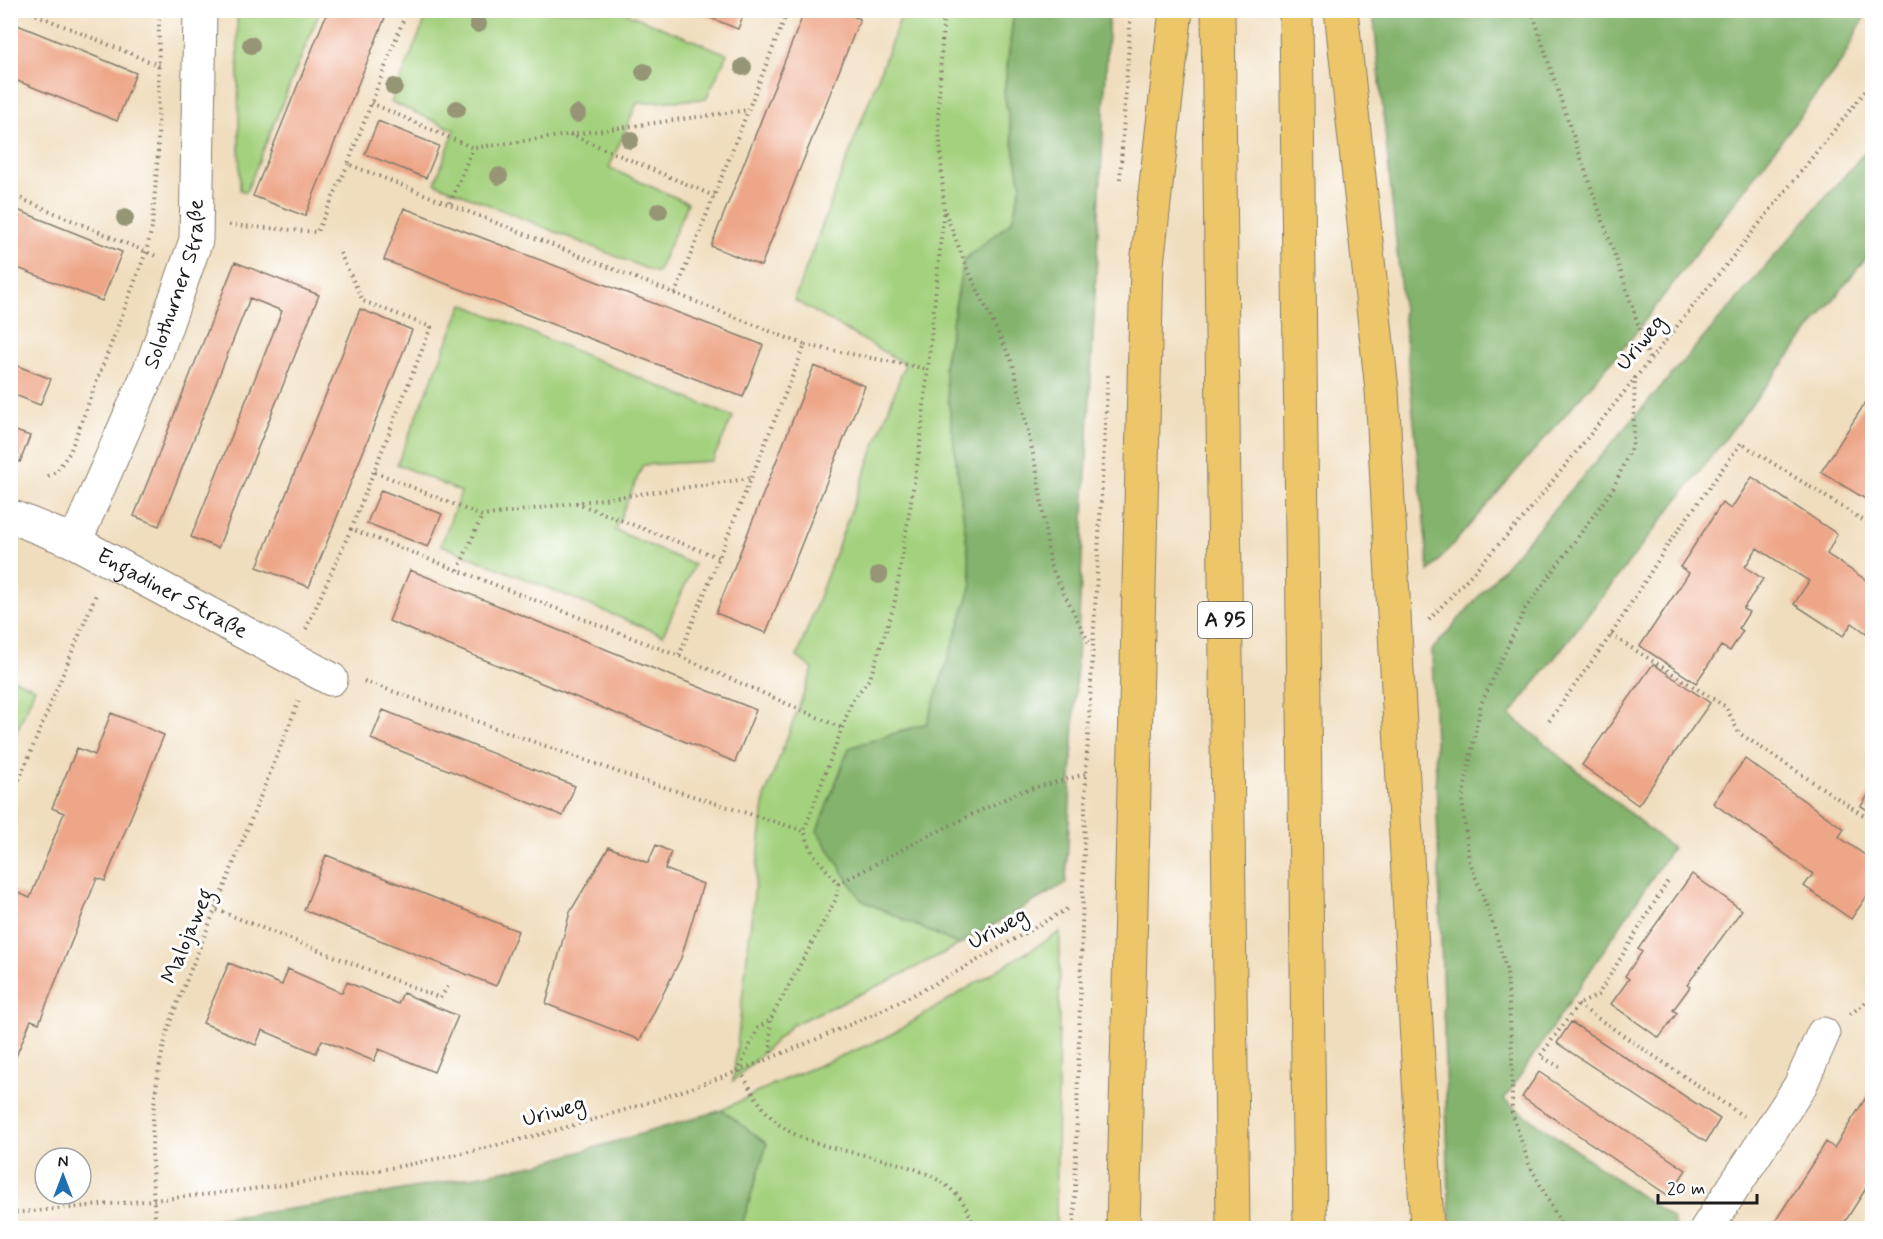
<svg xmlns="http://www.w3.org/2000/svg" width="1883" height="1239" viewBox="0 0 1883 1239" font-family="Mynerve,sans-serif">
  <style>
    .built { fill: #f7d1c9 }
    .green { fill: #a4d17e; stroke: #60764d; stroke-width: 1.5 }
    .forest { fill: #83b36d; stroke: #506844; stroke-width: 1.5 }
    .building { fill: #eea688 }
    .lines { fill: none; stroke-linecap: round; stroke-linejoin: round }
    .minor-casing { stroke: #867c6c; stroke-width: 35 }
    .motorway-casing { stroke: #867c6c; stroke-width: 35 }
    .path { stroke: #867c6c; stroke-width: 4; stroke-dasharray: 1.5 4.5; stroke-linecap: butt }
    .minor { stroke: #fff; stroke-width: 33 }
    .motorway { stroke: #ecc669; stroke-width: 33 }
    .tree { fill: #969677 }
    .labels { text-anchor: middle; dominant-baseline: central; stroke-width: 6; stroke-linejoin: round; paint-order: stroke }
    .shield { fill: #fff; stroke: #606060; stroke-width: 1.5 }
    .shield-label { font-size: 21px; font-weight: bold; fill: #1c1c1c }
    .street-label { font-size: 22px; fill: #1c1c1c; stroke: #fff }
  </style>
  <rect width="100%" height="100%" fill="#fff"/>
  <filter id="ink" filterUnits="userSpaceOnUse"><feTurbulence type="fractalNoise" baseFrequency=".0167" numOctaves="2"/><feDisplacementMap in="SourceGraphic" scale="12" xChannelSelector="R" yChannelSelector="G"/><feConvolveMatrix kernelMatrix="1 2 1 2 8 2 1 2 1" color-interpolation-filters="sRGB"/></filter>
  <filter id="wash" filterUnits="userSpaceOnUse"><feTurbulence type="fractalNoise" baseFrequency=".008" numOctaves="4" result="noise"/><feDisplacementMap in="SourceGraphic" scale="24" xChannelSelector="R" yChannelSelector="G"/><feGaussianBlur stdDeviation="1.35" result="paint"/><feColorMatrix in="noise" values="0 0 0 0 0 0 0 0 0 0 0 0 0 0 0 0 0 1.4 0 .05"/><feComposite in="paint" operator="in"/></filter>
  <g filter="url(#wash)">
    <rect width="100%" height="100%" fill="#f0ddbd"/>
    <!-- built -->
    <path class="built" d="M 57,1221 L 93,1228 L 11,1228 L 11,1226 Z"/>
    <!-- green -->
    <path class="green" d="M 237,11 L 320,11 L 246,192 L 240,190 Z
      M 429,11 L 621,11 L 727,54 L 706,99 L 637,103 L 609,168 L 688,203 L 657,273 L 435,183 L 455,130 L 391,102 Z
      M 903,11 L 1014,11 L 1004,93 L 1021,185 L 1012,221 L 964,260 L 944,366 L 972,585 L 927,723 L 849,748 L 861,900 L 959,945 L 895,978 L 792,1025 L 733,1081 L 765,796 L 813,669 L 797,657 L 905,364 L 794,300 Z
      M 463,304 L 733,417 L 712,461 L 643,465 L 615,530 L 694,565 L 663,635 L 441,545 L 461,492 L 397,464 Z
      M 11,678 L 35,688 L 11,746 Z
      M 1060,932 L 1056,1228 L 741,1228 L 767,1144 L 722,1110 L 776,1083 L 887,1037 Z"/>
    <!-- forest -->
    <path class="forest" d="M 1014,11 L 1109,11 L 1066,883 L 959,945 L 861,900 L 817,831 L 849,748 L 927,723 L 972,585 L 944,366 L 964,260 L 1012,221 L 1021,185 L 1004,93 Z
      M 1373,11 L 1867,11 L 1842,61 L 1630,340 L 1429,572 Z
      M 1872,144 L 1872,250 L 1510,715 L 1672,848 L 1504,1100 L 1672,1218 L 1676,1228 L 1450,1228 L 1432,650 Z
      M 722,1110 L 767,1144 L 741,1228 L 172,1228 L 173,1225 L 339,1202 L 539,1164 Z"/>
    <g id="blocks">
      <!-- building -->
      <path class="building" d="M 328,10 L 388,10 L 305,216 L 253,196 Z
        M 691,10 L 745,10 L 738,29 Z
        M 805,10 L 838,10 L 860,19 L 761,266 L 711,246 Z
        M 10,22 L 136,73 L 117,121 L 10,78 Z
        M 378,121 L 439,146 L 426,178 L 365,154 Z
        M 10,207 L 122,252 L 102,301 L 10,265 Z
        M 404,208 L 763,345 L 743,397 L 384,260 Z
        M 235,262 L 319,295 L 218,548 L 191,537 L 282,311 L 250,298 L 159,526 L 134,516 Z
        M 360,309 L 412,330 L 309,587 L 257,567 Z
        M 10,363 L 51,379 L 40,405 L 10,393 Z
        M 814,366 L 865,386 L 766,633 L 716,613 Z
        M 1872,392 L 1872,503 L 1821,472 Z
        M 10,429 L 30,436 L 20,462 L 10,459 Z
        M 1752,477 L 1837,534 L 1827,554 L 1872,584 L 1872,637 L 1852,623 L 1843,636 L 1794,604 L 1809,581 L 1757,548 L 1745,567 L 1763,579 L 1743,609 L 1749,612 L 1739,628 L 1743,631 L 1730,651 L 1721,646 L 1696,683 L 1640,646 L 1689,573 L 1680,567 L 1722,503 L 1731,509 Z
        M 381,490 L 442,514 L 428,547 L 367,523 Z
        M 410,570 L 756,710 L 735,762 L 389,621 Z
        M 1653,664 L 1710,703 L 1638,805 L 1582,765 Z
        M 383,710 L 575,786 L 563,816 L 371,739 Z
        M 111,713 L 164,735 L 105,881 L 97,878 L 39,1023 L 31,1020 L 10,1071 L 10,894 L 12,890 L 30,898 L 64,813 L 52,808 L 77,748 L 95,755 Z
        M 1745,759 L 1844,829 L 1839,837 L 1872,860 L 1872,889 L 1851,919 L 1804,886 L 1813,874 L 1713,803 Z
        M 1872,789 L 1872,813 L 1861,806 Z
        M 656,845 L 671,852 L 665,869 L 703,884 L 681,958 L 640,1040 L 546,1004 L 570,912 L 609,847 L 648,863 Z
        M 326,855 L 518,931 L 496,986 L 304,910 Z
        M 1692,874 L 1742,910 L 1687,985 L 1690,987 L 1673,1010 L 1677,1013 L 1659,1038 L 1611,1004 L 1629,979 L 1625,976 L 1642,952 L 1638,949 Z
        M 229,963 L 282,985 L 288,969 L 342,993 L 347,982 L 398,1004 L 403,993 L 458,1016 L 434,1072 L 379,1049 L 374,1061 L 322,1040 L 316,1053 L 262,1030 L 256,1045 L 203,1023 Z
        M 1571,1022 L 1720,1119 L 1706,1142 L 1557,1043 Z
        M 1539,1072 L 1686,1170 L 1669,1196 L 1522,1097 Z
        M 1872,1088 L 1872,1179 L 1841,1228 L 1771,1228 L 1826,1142 L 1834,1148 Z"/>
    </g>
  </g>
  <g filter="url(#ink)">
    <use href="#blocks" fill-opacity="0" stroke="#867c6c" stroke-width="1.5"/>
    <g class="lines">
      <defs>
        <g id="minor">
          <path id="s1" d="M 10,516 L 75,542 L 331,679"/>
          <path id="s2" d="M 75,542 L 154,360 L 196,240 L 200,10"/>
          <path d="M 1707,1228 L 1800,1086 L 1823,1034"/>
        </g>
        <path id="motorway" d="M 1218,10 L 1233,1228
          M 1296,10 L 1310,1228
          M 1341,10 L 1382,390 L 1427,1228
          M 1123,1228 L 1147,264 L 1176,10"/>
      </defs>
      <!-- minor casing -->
      <use href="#minor" class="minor-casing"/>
      <!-- motorway casing -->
      <use href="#motorway" class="motorway-casing"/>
      <!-- path -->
      <path class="path" d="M 25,10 L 160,66
        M 407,10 L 348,164 L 805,345 L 679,656
        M 944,10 L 938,110 L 944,209 L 920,446 L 894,606 L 870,678 L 852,701 L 804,831 L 812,852 L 838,884 L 836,899 L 770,1020 L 758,1028 L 739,1069 C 753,1092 764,1116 787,1130 C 844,1165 955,1149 974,1228
        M 1532,10 C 1568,128 1612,241 1649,358
        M 371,103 L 473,148 L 748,110
        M 570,134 L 714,196
        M 1120,179 L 1131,10
        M 10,194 L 156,256
        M 450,203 L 473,148
        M 945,212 L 967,268 L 1013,364 L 1038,477 L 1050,565 L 1090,645
        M 229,225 L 317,232 L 348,164
        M 340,253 L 363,301 L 431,327 L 351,529 L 679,656 L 842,728
        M 675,294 L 788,10
        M 805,345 L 928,369
        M 375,472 L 482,516 L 753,478
        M 48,476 L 56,472 L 70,452 L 146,252 L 152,228 L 158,154 L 159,10
        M 576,503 L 720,558
        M 458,570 L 482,516
        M 1429,620 L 1524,517 L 1872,83
        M 306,629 L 351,529
        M 1611,635 L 1726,707 L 1739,733 L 1872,821
        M 364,681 L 632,777 L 804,831
        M 1549,721 L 1611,635 L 1669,543 L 1741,443 L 1872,526
        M 10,802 L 97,592
        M 838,884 L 924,838 L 1019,792 L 1086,774
        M 217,910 L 440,998 L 450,984
        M 1578,1005 L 1743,1116
        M 1850,1014 L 1864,1004 L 1872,992
        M 770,1021 L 771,1057
        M 1560,1067 L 1540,1056 L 1578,1005 L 1598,995 L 1669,879
        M 10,1213 C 160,1200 312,1187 459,1154 C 605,1122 750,1072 886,1008 C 948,979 1007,943 1067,909
        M 156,1228 C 149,1155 149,1079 175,1009 L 300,698
        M 1074,1228 L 1086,774 L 1108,372
        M 1563,1228 L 1529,1164 L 1512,1113 L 1512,1054 L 1507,972 L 1492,921 L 1469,860 L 1462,800 L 1481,704 L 1525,609 L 1613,489 L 1633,443 L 1635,376"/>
      <!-- minor -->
      <use href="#minor" class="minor"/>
      <!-- motorway -->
      <use href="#motorway" class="motorway"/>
    </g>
    <!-- trees -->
    <g class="tree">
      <circle cx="478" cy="24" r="9"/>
      <circle cx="251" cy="45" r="9"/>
      <circle cx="743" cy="67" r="9"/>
      <circle cx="644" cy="72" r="9"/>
      <circle cx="394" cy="87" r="9"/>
      <circle cx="457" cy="109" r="9"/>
      <circle cx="577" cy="114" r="9"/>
      <circle cx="630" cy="140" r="9"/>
      <circle cx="499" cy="176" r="9"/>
      <circle cx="659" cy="211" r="9"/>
      <circle cx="125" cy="218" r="9"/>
      <circle cx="879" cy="575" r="9"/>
    </g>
  </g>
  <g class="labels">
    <!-- shield labels -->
    <rect class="shield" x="1198" y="602" width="54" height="36" rx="4.5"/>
    <g class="shield-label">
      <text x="1225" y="620">A 95</text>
    </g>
    <!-- street labels -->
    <g class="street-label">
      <text stroke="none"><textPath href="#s2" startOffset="278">Solothurner Straße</textPath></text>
      <text transform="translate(1641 343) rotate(-51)">Uriweg</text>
      <text stroke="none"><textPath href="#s1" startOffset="180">Engadiner Straße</textPath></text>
      <text transform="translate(998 929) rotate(-29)">Uriweg</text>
      <text transform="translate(188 936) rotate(-67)">Malojaweg</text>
      <text transform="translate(554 1112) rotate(-16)">Uriweg</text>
    </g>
  </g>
  <!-- margin -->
  <rect width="1883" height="1239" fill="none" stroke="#fff" stroke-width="36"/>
  <!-- north arrow -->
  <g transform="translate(63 1176)"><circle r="28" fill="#ffffff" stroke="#a4a4a4" stroke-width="1.5"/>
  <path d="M0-4.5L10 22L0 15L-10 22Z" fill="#1f6fb2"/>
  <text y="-9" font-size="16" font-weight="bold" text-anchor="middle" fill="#1c1c1c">N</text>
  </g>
  <!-- scale -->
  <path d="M1658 1194v9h99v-9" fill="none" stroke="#1c1c1c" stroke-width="3"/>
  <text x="1667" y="1194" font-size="18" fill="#1c1c1c" stroke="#ffffff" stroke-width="4.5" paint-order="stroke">20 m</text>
</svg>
